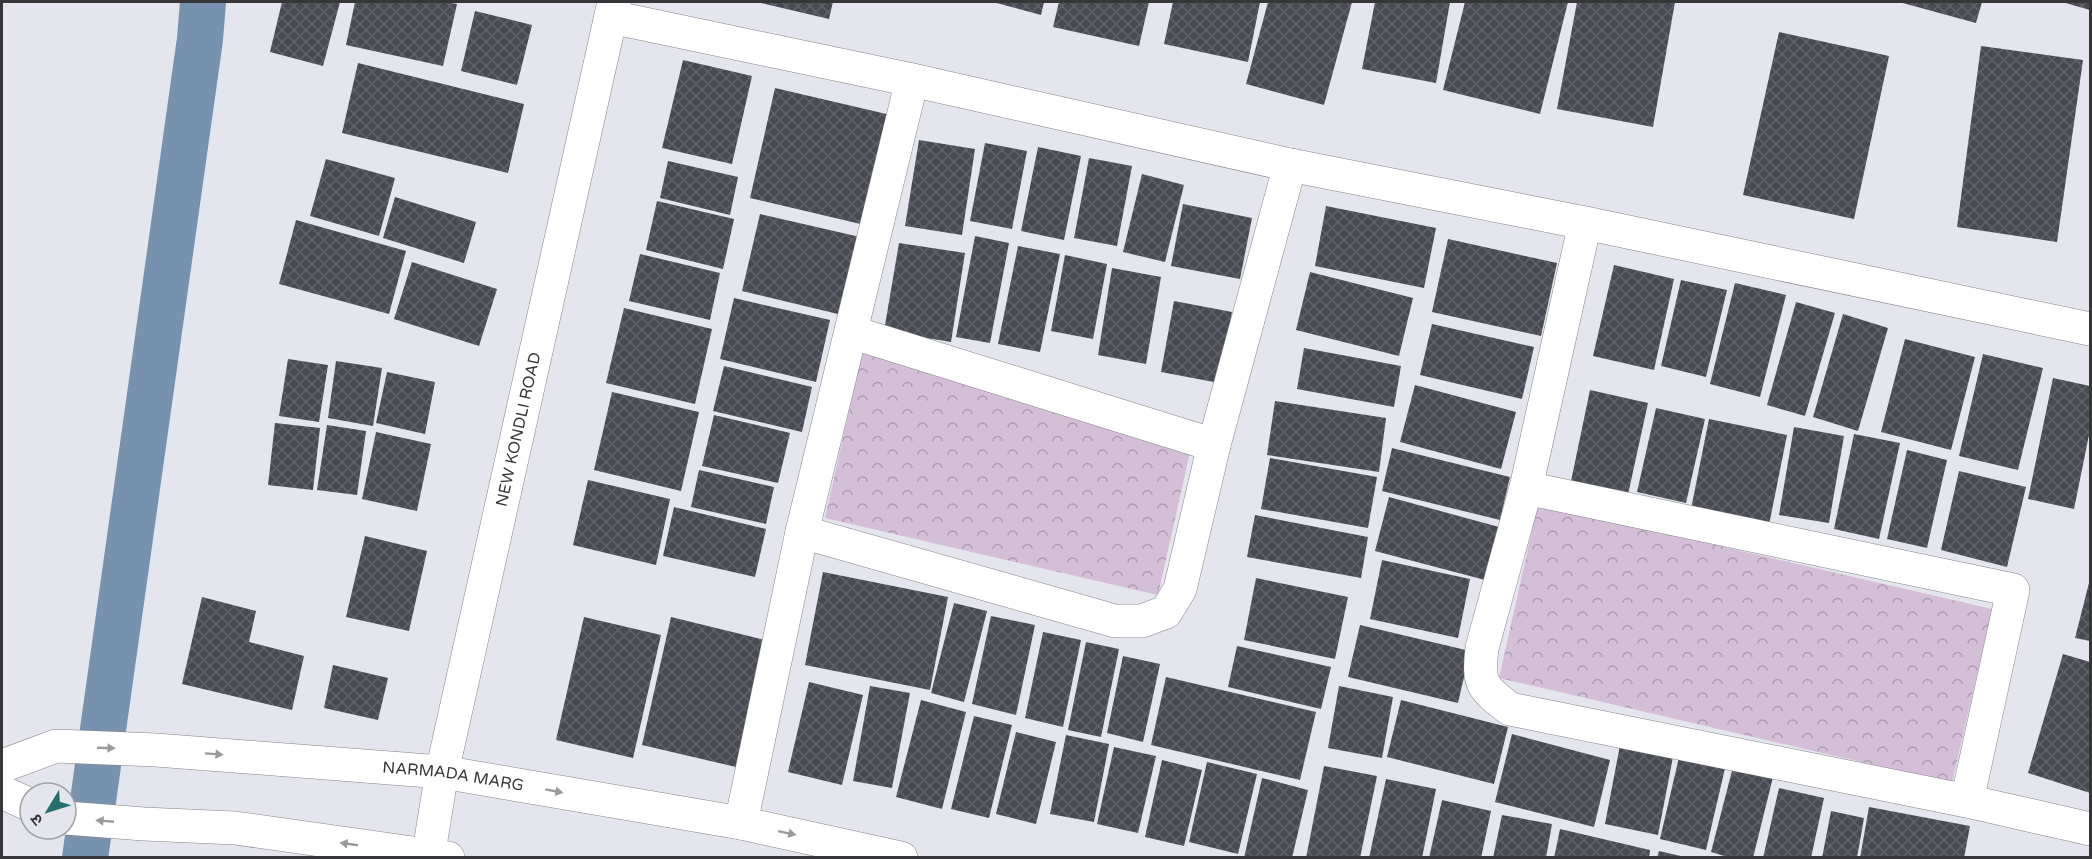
<svg xmlns="http://www.w3.org/2000/svg" width="2092" height="859" viewBox="0 0 2092 859" font-family="'Varela Round','Noto Sans Devanagari',sans-serif">
  <style>
    .park { fill: url(#park-crowns) }
    .lines { fill: none; stroke-linecap: round; stroke-linejoin: round }
    .canal { stroke: #7692ae; stroke-width: 46 }
    .building { fill: url(#building-cross-hatch) }
    .street-casing { stroke: #84848c; stroke-width: 34 }
    .secondary-casing { stroke: #84848c; stroke-width: 34 }
    .street { stroke: #fff; stroke-width: 33 }
    .secondary { stroke: #fff; stroke-width: 33 }
    .oneway { fill: #9a9a9c }
    .labels { text-anchor: middle; dominant-baseline: central; stroke-width: 6; stroke-linejoin: round; paint-order: stroke }
    .street-label { font-size: 16px; fill: #363639; stroke: #e5e5ee }
  </style>
  <defs>
    <pattern id="park-crowns" width="20" height="18" patternUnits="userSpaceOnUse" patternTransform="scale(1.5)"><rect width="20" height="18" fill="#d5bed7"/><path d="M2 6a3 3 0 1 1 6 0M12 15a3 3 0 1 1 6 0" fill="none" stroke="#ae9baf"/></pattern>
    <pattern id="building-cross-hatch" width="8" height="8" patternUnits="userSpaceOnUse" patternTransform="scale(1.5)"><rect width="8" height="8" fill="#484b52"/><path d="M0 0l8 8M0 8l8-8" fill="none" stroke="#616369"/></pattern>
  </defs>
  <rect width="100%" height="100%" fill="#e5e5ee"/>
  <!-- park -->
  <path class="park" d="M 862,353 L 1195,430 L 1158,595 L 825,518 Z
    M 1538,504 L 1992,609 L 1952,783 L 1499,678 Z"/>
  <g class="lines">
    <!-- canal -->
    <path class="canal" d="M 85,858 L 200,39 L 203,2"/>
  </g>
  <!-- building -->
  <path class="building" d="M 282,2 L 340,2 L 323,66 L 270,52 Z
    M 355,2 L 446,2 L 457,4 L 443,66 L 346,45 Z
    M 757,2 L 833,2 L 829,19 Z
    M 993,2 L 1044,2 L 1041,15 Z
    M 1059,2 L 1149,2 L 1139,46 L 1053,27 Z
    M 1173,2 L 1260,2 L 1248,62 L 1164,44 Z
    M 1268,2 L 1352,2 L 1324,105 L 1246,84 Z
    M 1375,2 L 1450,2 L 1436,83 L 1362,69 Z
    M 1465,2 L 1568,2 L 1540,114 L 1443,90 Z
    M 1577,2 L 1675,2 L 1653,127 L 1557,109 Z
    M 1899,2 L 1982,2 L 1976,23 Z
    M 2062,2 L 2090,2 L 2090,10 Z
    M 475,11 L 532,25 L 517,85 L 461,71 Z
    M 1779,32 L 1889,56 L 1854,219 L 1743,195 Z
    M 1981,46 L 2083,60 L 2057,242 L 1957,227 Z
    M 683,60 L 752,76 L 732,164 L 662,148 Z
    M 358,63 L 524,104 L 508,173 L 342,133 Z
    M 775,88 L 895,116 L 869,226 L 750,198 Z
    M 919,140 L 975,149 L 962,235 L 905,226 Z
    M 985,143 L 1027,151 L 1012,229 L 970,221 Z
    M 1038,147 L 1081,156 L 1064,240 L 1021,231 Z
    M 1089,158 L 1132,166 L 1117,246 L 1074,238 Z
    M 326,159 L 395,178 L 379,236 L 310,216 Z
    M 668,161 L 738,177 L 730,215 L 660,198 Z
    M 1142,174 L 1184,185 L 1165,262 L 1123,252 Z
    M 395,197 L 476,222 L 464,263 L 383,238 Z
    M 657,201 L 734,219 L 723,269 L 646,250 Z
    M 1183,204 L 1252,218 L 1240,279 L 1171,266 Z
    M 1326,206 L 1436,228 L 1424,288 L 1315,266 Z
    M 760,214 L 860,237 L 842,315 L 742,291 Z
    M 296,220 L 406,251 L 389,314 L 279,284 Z
    M 975,236 L 1009,243 L 990,343 L 956,337 Z
    M 1448,239 L 1557,263 L 1541,336 L 1432,312 Z
    M 899,243 L 965,253 L 951,342 L 884,331 Z
    M 1018,246 L 1060,254 L 1040,352 L 998,344 Z
    M 640,254 L 720,273 L 710,320 L 629,301 Z
    M 1065,255 L 1107,264 L 1093,339 L 1051,331 Z
    M 412,262 L 497,289 L 479,346 L 394,319 Z
    M 1614,265 L 1674,279 L 1654,370 L 1593,356 Z
    M 1112,268 L 1161,277 L 1146,364 L 1098,355 Z
    M 1310,272 L 1413,298 L 1399,356 L 1296,330 Z
    M 1681,280 L 1727,290 L 1706,377 L 1661,366 Z
    M 1735,283 L 1786,295 L 1760,397 L 1710,384 Z
    M 734,298 L 830,320 L 816,382 L 720,359 Z
    M 1174,301 L 1232,312 L 1219,383 L 1161,372 Z
    M 1796,302 L 1835,313 L 1805,416 L 1767,405 Z
    M 624,308 L 712,329 L 695,404 L 606,383 Z
    M 1843,314 L 1888,328 L 1858,431 L 1813,417 Z
    M 1432,324 L 1534,347 L 1522,399 L 1420,375 Z
    M 1905,339 L 1975,357 L 1951,450 L 1881,432 Z
    M 1304,348 L 1401,366 L 1394,407 L 1297,389 Z
    M 1983,354 L 2043,368 L 2018,470 L 1959,456 Z
    M 288,359 L 328,365 L 319,422 L 279,416 Z
    M 336,361 L 382,368 L 373,426 L 328,418 Z
    M 724,366 L 812,387 L 802,432 L 713,411 Z
    M 387,372 L 435,382 L 425,434 L 376,423 Z
    M 2053,378 L 2090,386 L 2090,430 L 2074,509 L 2028,499 Z
    M 1415,385 L 1516,412 L 1501,469 L 1400,442 Z
    M 1590,390 L 1648,403 L 1627,499 L 1570,486 Z
    M 612,392 L 699,412 L 681,491 L 594,470 Z
    M 1275,401 L 1386,418 L 1379,472 L 1267,455 Z
    M 1656,408 L 1705,419 L 1686,503 L 1637,492 Z
    M 714,415 L 790,433 L 778,483 L 702,466 Z
    M 1709,419 L 1787,435 L 1768,530 L 1690,514 Z
    M 275,423 L 320,428 L 313,490 L 268,485 Z
    M 327,425 L 366,431 L 357,495 L 317,490 Z
    M 1794,427 L 1844,436 L 1829,523 L 1779,515 Z
    M 376,432 L 431,444 L 417,511 L 362,499 Z
    M 1854,434 L 1900,443 L 1879,539 L 1834,529 Z
    M 1392,448 L 1510,477 L 1500,520 L 1382,491 Z
    M 1907,450 L 1947,460 L 1927,548 L 1887,539 Z
    M 1270,458 L 1377,477 L 1368,528 L 1261,509 Z
    M 699,470 L 774,487 L 766,524 L 691,507 Z
    M 1959,471 L 2026,487 L 2007,567 L 1941,550 Z
    M 588,480 L 670,499 L 656,565 L 573,545 Z
    M 1389,497 L 1499,527 L 1485,580 L 1375,551 Z
    M 674,507 L 766,529 L 755,577 L 663,556 Z
    M 1255,515 L 1368,537 L 1361,578 L 1247,557 Z
    M 365,536 L 427,551 L 409,631 L 346,617 Z
    M 1382,560 L 1470,579 L 1458,638 L 1370,619 Z
    M 823,572 L 948,597 L 930,690 L 805,665 Z
    M 1256,578 L 1348,597 L 1335,659 L 1244,640 Z
    M 2090,579 L 2090,641 L 2075,638 Z
    M 202,597 L 256,611 L 249,642 L 304,656 L 292,710 L 182,684 Z
    M 954,603 L 987,611 L 964,702 L 931,693 Z
    M 991,616 L 1035,625 L 1016,715 L 972,704 Z
    M 584,617 L 661,635 L 633,758 L 556,740 Z
    M 671,617 L 765,640 L 736,767 L 642,745 Z
    M 1360,625 L 1470,651 L 1458,703 L 1348,677 Z
    M 1043,632 L 1081,640 L 1063,727 L 1025,718 Z
    M 1086,642 L 1119,649 L 1101,737 L 1068,730 Z
    M 1237,646 L 1331,667 L 1321,709 L 1228,687 Z
    M 2063,654 L 2090,662 L 2090,793 L 2028,773 Z
    M 1123,656 L 1160,664 L 1143,742 L 1107,733 Z
    M 333,665 L 388,678 L 378,720 L 324,708 Z
    M 1166,677 L 1316,712 L 1300,780 L 1151,745 Z
    M 809,682 L 863,695 L 842,785 L 788,772 Z
    M 870,686 L 910,693 L 892,788 L 853,781 Z
    M 1339,686 L 1393,697 L 1382,758 L 1328,748 Z
    M 921,700 L 966,712 L 942,809 L 896,797 Z
    M 1401,700 L 1508,727 L 1494,784 L 1387,757 Z
    M 974,716 L 1012,725 L 989,818 L 951,809 Z
    M 1016,732 L 1056,742 L 1036,824 L 996,814 Z
    M 1512,734 L 1610,760 L 1594,827 L 1495,802 Z
    M 1066,735 L 1109,744 L 1094,822 L 1050,814 Z
    M 1620,745 L 1673,757 L 1658,835 L 1605,824 Z
    M 1114,747 L 1156,756 L 1138,833 L 1097,824 Z
    M 1680,753 L 1726,764 L 1706,850 L 1660,839 Z
    M 1162,760 L 1202,770 L 1184,846 L 1145,837 Z
    M 1207,762 L 1257,774 L 1238,854 L 1189,842 Z
    M 1324,766 L 1377,776 L 1360,858 L 1306,858 Z
    M 1733,767 L 1773,777 L 1753,858 L 1731,858 L 1711,852 Z
    M 1262,778 L 1308,790 L 1292,858 L 1244,858 Z
    M 1386,779 L 1436,789 L 1422,858 L 1369,858 Z
    M 1779,788 L 1824,798 L 1811,858 L 1763,858 Z
    M 1442,800 L 1491,811 L 1481,858 L 1429,858 Z
    M 1869,807 L 1970,826 L 1964,858 L 1860,858 Z
    M 1831,811 L 1864,818 L 1857,858 L 1822,858 Z
    M 1502,815 L 1552,824 L 1546,858 L 1493,858 Z
    M 1560,829 L 1650,850 L 1649,858 L 1554,858 Z
    M 1659,851 L 1685,857 L 1685,858 L 1657,858 Z"/>
  <g class="lines">
    <defs>
      <g id="street">
        <path d="M 611,17 L 912,80 L 1290,165 L 1585,223 L 2090,329"/>
        <path d="M 1585,223 L 1526,488 L 1482,648 C 1478,684 1481,687 1510,709 L 1967,801 L 2090,829"/>
        <path d="M 851,332 L 1214,445"/>
        <path d="M 1526,488 L 2013,590 L 1967,801"/>
        <path d="M 802,532 L 1115,621 L 1142,621 L 1166,612 L 1180,589 L 1214,445 L 1290,165"/>
        <path id="s1" d="M 442,772 L 614,2"/>
        <path d="M 741,823 L 802,532 L 912,80"/>
      </g>
      <g id="secondary">
        <path id="s2" d="M 2,766 L 56,746 L 156,750 L 442,772 L 741,823 L 901,858"/>
        <path d="M 2,792 L 30,805"/>
        <path d="M 66,818 L 144,824 L 235,828 L 448,858"/>
        <path d="M 428,858 L 442,772"/>
      </g>
    </defs>
    <!-- street casing -->
    <use href="#street" class="street-casing"/>
    <!-- secondary casing -->
    <use href="#secondary" class="secondary-casing"/>
    <!-- street -->
    <use href="#street" class="street"/>
    <!-- secondary -->
    <use href="#secondary" class="secondary"/>
  </g>
  <!-- one-way arrows -->
  <defs><path id="oneway-solid" d="M-6-.8H1V-3.2L6.5 0L1 3.2V.8H-6Z" transform="scale(1.5)"/></defs>
  <g class="oneway">
    <use href="#oneway-solid" transform="translate(106 748) rotate(2)"/>
    <use href="#oneway-solid" transform="translate(214 754) rotate(4)"/>
    <use href="#oneway-solid" transform="translate(554 791) rotate(10)"/>
    <use href="#oneway-solid" transform="translate(105 821) rotate(-175)"/>
    <use href="#oneway-solid" transform="translate(787 833) rotate(12)"/>
    <use href="#oneway-solid" transform="translate(349 844) rotate(-172)"/>
  </g>
  <g class="labels">
    <!-- street labels -->
    <g class="street-label">
      <text stroke="none"><textPath href="#s1" startOffset="351">NEW KONDLI ROAD</textPath></text>
      <text stroke="none"><textPath href="#s2" startOffset="456">NARMADA MARG</textPath></text>
    </g>
  </g>
  <!-- border -->
  <rect width="2092" height="859" fill="none" stroke="#363639" stroke-width="6"/>
  <!-- north arrow -->
  <g transform="translate(48 811) rotate(232)"><circle r="28" fill="#e5e5ee" stroke="#9f9fa6" stroke-width="1.5"/>
  <path d="M0-4.5L10 22L0 15L-10 22Z" fill="#25706f"/>
  <text y="-9" font-size="16" font-weight="bold" text-anchor="middle" fill="#363639">उ</text>
  </g>
</svg>
